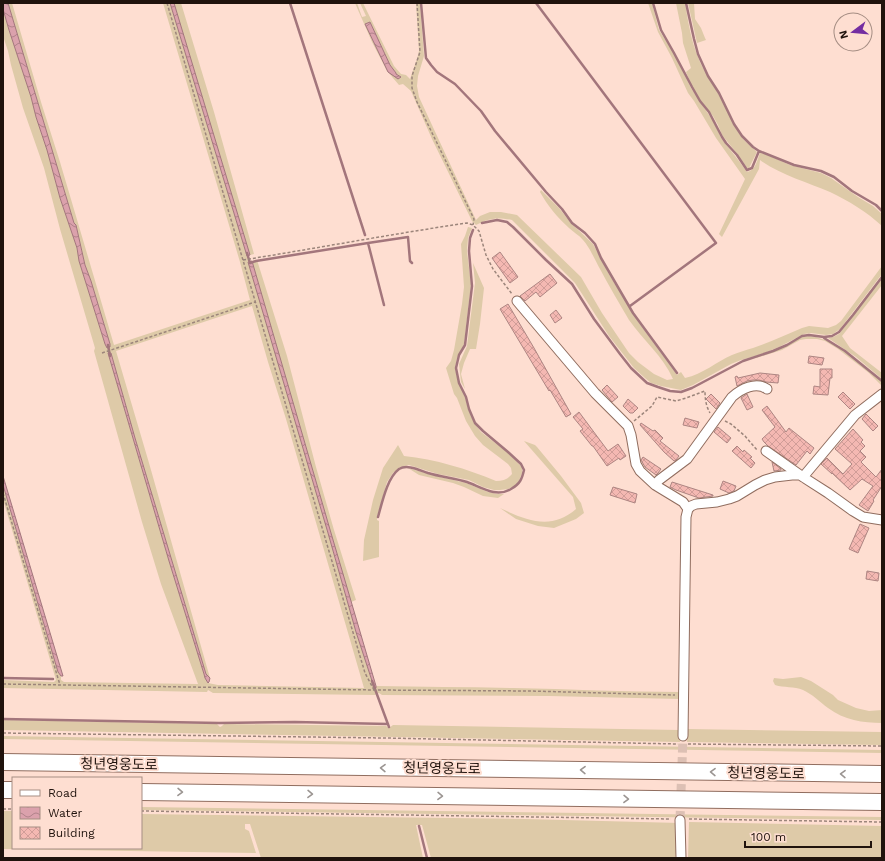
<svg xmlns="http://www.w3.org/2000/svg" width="885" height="861" viewBox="0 0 885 861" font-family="'Work Sans','Noto Sans KR',sans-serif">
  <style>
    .grass { fill: #decaa8; fill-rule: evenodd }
    .water { fill: url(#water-waves); stroke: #a3767c }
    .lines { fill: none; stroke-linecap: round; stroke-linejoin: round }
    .stream { stroke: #a3767c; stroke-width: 2.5 }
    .building { fill: url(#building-cross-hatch); stroke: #ad8582 }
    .street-tunnel { stroke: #ddc0b4; stroke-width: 9; stroke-dasharray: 9 4.5; stroke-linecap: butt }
    .street-casing { stroke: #906d5f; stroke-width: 11 }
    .highway-casing { stroke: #906d5f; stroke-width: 18 }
    .path { stroke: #9c857b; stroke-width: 1.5; stroke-dasharray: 3 2; stroke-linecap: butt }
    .street { stroke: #fff; stroke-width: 9 }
    .highway { stroke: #fff; stroke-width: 16 }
    .oneway { stroke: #9b9592 }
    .labels { text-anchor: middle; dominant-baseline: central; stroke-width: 4; stroke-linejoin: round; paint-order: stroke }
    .street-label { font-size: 14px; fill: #20130d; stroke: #feded1 }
  </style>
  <defs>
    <pattern id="water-waves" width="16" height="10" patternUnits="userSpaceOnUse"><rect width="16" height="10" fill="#dba1ac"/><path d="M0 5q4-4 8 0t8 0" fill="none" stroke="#b1828a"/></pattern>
    <pattern id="building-cross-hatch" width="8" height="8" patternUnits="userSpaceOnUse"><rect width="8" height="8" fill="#f4b8b2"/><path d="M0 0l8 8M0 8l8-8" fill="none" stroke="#d19d98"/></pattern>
  </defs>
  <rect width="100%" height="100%" fill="#feded1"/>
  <!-- grass -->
  <path class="grass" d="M 8,3 L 12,3 L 41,102 L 60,162 L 114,345 L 250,300 L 240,262 L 163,3 L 170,3 L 247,256 L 328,533 L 356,632 L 374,687 L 376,688 L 376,686 C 422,687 467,687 513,688 C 569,689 625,692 680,692 L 680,699 L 549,696 L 382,695 L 379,693 L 375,695 L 213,693 L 208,690 L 207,692 L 3,688 L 3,680 L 54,682 L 56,680 L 3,499 L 3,485 L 58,672 L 61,676 L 61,680 L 64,682 L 198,684 L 161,584 L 142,522 L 94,351 L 95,348 L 60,229 L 44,168 L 23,108 L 11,65 L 8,51 L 3,36 L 3,9 L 9,30 L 31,97 L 36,117 L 47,150 L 60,198 L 77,248 L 79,261 L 105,344 L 107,348 L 110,344 L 91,281 L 85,265 L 76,225 L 74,223 ZM 252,306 L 268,362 L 286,419 L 364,688 L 218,685 L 208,683 L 205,678 L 204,674 L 169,561 L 108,353 L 111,353 L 135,438 L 206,674 L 210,678 L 149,463 L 116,351 Z
    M 174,3 L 181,3 L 214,112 L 254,254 L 250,255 Z
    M 355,3 L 357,3 L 362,17 L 366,16 L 360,3 L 363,3 L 394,66 L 401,74 L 406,75 L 410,79 L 417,59 L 419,51 L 416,3 L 420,3 L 424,56 L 418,76 L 417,86 L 419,97 L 476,220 L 480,216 L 490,212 L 501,212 L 517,215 L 581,277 L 602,313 L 629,353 L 638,362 L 654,374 L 667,380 L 673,379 C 663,356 643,340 629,320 C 619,303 609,286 600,269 C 596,262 589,246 583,240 C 579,235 573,232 569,228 C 558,218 547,205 540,192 L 541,190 L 559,208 L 571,223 L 593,244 L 610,276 L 639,323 L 677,375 L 681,372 L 685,378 C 703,374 716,362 732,355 C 739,352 746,350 753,348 C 770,342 786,335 802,328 L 809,326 L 828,328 L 836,325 L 841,321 L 882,266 L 882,274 L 840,329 L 833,334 L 826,335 L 811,333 L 804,334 L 779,347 L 762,354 L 741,360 L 731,364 L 693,385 L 681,390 L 661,386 L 651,383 L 645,378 L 634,368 L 609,336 L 575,283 L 512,220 C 497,217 489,218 476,225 L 472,221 L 432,139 L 411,91 L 403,84 L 399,85 L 387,71 L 372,42 ZM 370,22 L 390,65 L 396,73 L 396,74 L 388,72 L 365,24 Z
    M 648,3 L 652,3 L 659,30 L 673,52 L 691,88 L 713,121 L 721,138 L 739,161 L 747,172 C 756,170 757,160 760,153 L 765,154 L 790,165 L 821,173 L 831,178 L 858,197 L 873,206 L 882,214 L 882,226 C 867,212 849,201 830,192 C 807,182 781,175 760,160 L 759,169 L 722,237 L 719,234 L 745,179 L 716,138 L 694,101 L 688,93 L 672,58 L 658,32 Z
    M 676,3 L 685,3 C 688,21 691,40 698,57 C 704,73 715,87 723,102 C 730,115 734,128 744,140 C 748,144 753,148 757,152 L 749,168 L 747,168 L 739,156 L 722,135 L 718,125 L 713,116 L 701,101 L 692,86 L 686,72 L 691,68 L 683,43 L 682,33 Z
    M 688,3 L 694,3 L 695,19 L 701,28 L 705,38 L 706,40 L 697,43 Z
    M 468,227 L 472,228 L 468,238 L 467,251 L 471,284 L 464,344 L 457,358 L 455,368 L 458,382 L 465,397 L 468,409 L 474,423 L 481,432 L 507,452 L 522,467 L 522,473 L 519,481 L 515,486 L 508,489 L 500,490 L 494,490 L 483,487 L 469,480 L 438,474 L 409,465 L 400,467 L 393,473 L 387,482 L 377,517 L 377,520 L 379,521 L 379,557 L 363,561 L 364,540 L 373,500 L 383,468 L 398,445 L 404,456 C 435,459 467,469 496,481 C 503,481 508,479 512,474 L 511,468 L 508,464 L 483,445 L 475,436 L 466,421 L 457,398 L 454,394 L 446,368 L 451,361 L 454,350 L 462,304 L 464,287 L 461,244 L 465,236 Z
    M 257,260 L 287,356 L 316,467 L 334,530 L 356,600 L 351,602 L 252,261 Z
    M 473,263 L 484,288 L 480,324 L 476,349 L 470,349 L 464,363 L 461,374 L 465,389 L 461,382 L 459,364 L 467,346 L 475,283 Z
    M 882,278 L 882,285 L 842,336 L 850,348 L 882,373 L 882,379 L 856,357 L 828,338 L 833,337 L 839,334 Z
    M 809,336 L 816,337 L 828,341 L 845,352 L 882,382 L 882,386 L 869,373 L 838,349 L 825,341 L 817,339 L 806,339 L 800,340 L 782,350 L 756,358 L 757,357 L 783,348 L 802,337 Z
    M 524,441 L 535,445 L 537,447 L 561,476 L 581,503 L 584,513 L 576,519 L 554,528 L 538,526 L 516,519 L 500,508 C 526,520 551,531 576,509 L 573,497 Z
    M 408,468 L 436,476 L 466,483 L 488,492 L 497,494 L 504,494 L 498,498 L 483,496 L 464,487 L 453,483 L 419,475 Z
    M 801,677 L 811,681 L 833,695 L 838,700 L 856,708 L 869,711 L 882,710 L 882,723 C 863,723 844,720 828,708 C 820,702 812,694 803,690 C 794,686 784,688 775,685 L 773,681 L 774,678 L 783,679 Z
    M 3,720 L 217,724 L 220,727 L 222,726 L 224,724 L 386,726 L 389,728 L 393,725 L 679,730 L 680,742 L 3,730 Z
    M 688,729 L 882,732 L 882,745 L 687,742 Z
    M 3,736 L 882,750 L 882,753 L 3,739 Z
    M 141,807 L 882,817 L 882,820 L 141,810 Z
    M 3,811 L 13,811 L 13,848 L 141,848 L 141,814 L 525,819 L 680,823 L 679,836 L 675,858 L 431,858 L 422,825 L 416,825 L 423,858 L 261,858 L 250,824 L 245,824 L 245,829 L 249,831 L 256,853 L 4,849 Z
    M 689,822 L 882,826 L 882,858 L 688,858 Z"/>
  <!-- water -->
  <path class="water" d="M 3,3 L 8,3 L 74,223 L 76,225 L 85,265 L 91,281 L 110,344 L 110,347 L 107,348 L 105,344 L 79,261 L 77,248 L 60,198 L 47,150 L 36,117 L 31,97 L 9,30 L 3,9 Z
    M 170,3 L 174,3 L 250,255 L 247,256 Z
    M 370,22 L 390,65 L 396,73 L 396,74 L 401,77 L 398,79 L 388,72 L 365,24 Z
    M 252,261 L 331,533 L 376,686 L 376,688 L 374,687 L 356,632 L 328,533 L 248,262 Z
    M 108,353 L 111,353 L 135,438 L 206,674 L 210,678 L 209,682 L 208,683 L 205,678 L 204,674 L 169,561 Z
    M 3,476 L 63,676 L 61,676 L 58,672 L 3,485 Z"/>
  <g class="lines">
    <!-- stream -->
    <path class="stream" d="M 290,3 L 365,235
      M 421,3 L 426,58 L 431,65 L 437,72 L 455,84 L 481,111 L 495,131 L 546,192 L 562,209 L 572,223 L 585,233 L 595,244 L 601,258 L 633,313 L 677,373
      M 536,3 L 716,243 L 630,306
      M 653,3 L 661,30 L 674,53 L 692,87 L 700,101 L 709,112 L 722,137 L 726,143 L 737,155 L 747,170 L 752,168 L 759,151
      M 686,3 L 694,39 L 698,54 L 708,76 L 719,93 L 734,124 L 742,136 L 753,147 L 759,151 L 794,165 L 821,171 L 834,177 L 852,191 L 876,205 L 882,211
      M 482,223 L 497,220 L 507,222 L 513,227 L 546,260 L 572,284 L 594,319 L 620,354 L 631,368 L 647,383 L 658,387 L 670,391 L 681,392 L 692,388 L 743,361 L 773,351 L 787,345 L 802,336 L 809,335 L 824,337 L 832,336 L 839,332 L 853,315 L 882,277
      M 368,243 L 408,237 L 410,261 L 412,263
      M 247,253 L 250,263
      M 250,263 L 256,261 L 368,243 L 384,305
      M 824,338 L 845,351 L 882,381
      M 108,345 L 110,356
      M 378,517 C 382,503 387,478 399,469 C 407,464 419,470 428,473 C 441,477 454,478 467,482 C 481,487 496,498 511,489 C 520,484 522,479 524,470 L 521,464 L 508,452 L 483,431 L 475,423 L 469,409 L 466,397 L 459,383 L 456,368 L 459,355 L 465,345 L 472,286 L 469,251 L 470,238 L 473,230
      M 3,678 L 53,679
      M 372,681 L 389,727
      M 3,719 L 219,723 L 295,722 L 388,724
      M 419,826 L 427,858"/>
  </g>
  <!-- building -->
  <path class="building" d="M 500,252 L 518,277 L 510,283 L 492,258 Z
    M 550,274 L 557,283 L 540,297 L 536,292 L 525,301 L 520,296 Z
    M 508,304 L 534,348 L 571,414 L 566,417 L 550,390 L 549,391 L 500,309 Z
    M 556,310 L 562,318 L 555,323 L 550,315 Z
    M 809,356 L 824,358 L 822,365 L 808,363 Z
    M 820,369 L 832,369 L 832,378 L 830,378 L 828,395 L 813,394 L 814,386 L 820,387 Z
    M 760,373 L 779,375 L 778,383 L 766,382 L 759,380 L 753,380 L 747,381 L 737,386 L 735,377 L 737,376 L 738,378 Z
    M 607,385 L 618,397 L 612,402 L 602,390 Z
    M 843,392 L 855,404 L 850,409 L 838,397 Z
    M 711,394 L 720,403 L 716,409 L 706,399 Z
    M 747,394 L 753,407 L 747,410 L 741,398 Z
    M 628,399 L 638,408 L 633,413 L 630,413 L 623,406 Z
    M 767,406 L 786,432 L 789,428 L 814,448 L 810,454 L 807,451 L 796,465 L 768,446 L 764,442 L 762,439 L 775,427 L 762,410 Z
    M 579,412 L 608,451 L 618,444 L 626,456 L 620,460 L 619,458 L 607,466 L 593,446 L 592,446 L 580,431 L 583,429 L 573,417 Z
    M 866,414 L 878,426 L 873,431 L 862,419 Z
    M 685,418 L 699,422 L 697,428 L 683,425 Z
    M 641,423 L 653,431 L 655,430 L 663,438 L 660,441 L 679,456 L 676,460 L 674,461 L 664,452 L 640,425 Z
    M 718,427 L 731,438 L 727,443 L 714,432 Z
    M 853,429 L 863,440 L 861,442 L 865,446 L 860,451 L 866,457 L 861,462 L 876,477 L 882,469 L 882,486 L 873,500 L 874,501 L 868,511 L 859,505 L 873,486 L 862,479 L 850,490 L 832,473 L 832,474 L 821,464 L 827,458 L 843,474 L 852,464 L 835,449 Z
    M 737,446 L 743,452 L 744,450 L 752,457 L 750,458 L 755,463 L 751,468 L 732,451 Z
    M 643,457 L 661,469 L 658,473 L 656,475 L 645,467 L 641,460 Z
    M 772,462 L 781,469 L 781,470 L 774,471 Z
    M 723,481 L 736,486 L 734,491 L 729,493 L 720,489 Z
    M 672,482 L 713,495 L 713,496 L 699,498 L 676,490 L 670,487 Z
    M 613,487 L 637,494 L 635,503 L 610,495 Z
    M 860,524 L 869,528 L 858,553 L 849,549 Z
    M 867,571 L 879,573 L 878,581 L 866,579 Z"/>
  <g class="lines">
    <!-- street-tunnel -->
    <path class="street-tunnel" d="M 680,820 L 683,736"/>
    <defs>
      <path id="street" d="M 517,301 L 595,393 L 628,426 L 631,435 L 636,464 L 640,471 L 655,485 L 683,502 L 688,509
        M 766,451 L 800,475
        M 803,477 L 855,415 L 882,394
        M 655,485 L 659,480 L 687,459 L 732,397 C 741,389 756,381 767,389
        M 683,736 L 685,587 L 686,517 L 688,509 L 691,506 L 696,504 L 717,502 L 729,499 L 737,496 L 755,485 L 765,480 L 775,477 L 792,475 L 800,475 L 803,477 L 828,493 L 853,511 L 863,517 L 882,520
        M 680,820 L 681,858"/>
      <path id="highway" d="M 3,762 L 882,774
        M 3,790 L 13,790
        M 141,792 L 882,802"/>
    </defs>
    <!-- street casing -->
    <use href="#street" class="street-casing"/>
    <!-- highway casing -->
    <use href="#highway" class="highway-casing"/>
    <!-- path -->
    <path class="path" d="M 167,3 L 365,673 L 374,690
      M 417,3 L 420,52 L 412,76 L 412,88 L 417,102 L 474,219 L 473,225
      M 243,260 C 318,248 392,234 467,223 L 473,225 L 479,231 L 486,255 L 493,269 L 512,294
      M 102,353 L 255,302
      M 634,421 L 652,406 L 657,397 L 676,401 L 686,398 L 705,391 C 705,399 706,406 710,413
      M 725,421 L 731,424 L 745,436 L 757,450
      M 3,493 L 60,685
      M 3,684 L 374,690 L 531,691 L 675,695
      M 3,733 L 385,738 L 678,744
      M 688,744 L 882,746
      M 3,809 L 13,809
      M 141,811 L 671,819
      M 689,819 L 882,822"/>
    <!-- street -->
    <use href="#street" class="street"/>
    <!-- highway -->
    <use href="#highway" class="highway"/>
  </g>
  <!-- one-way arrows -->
  <defs><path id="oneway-chevron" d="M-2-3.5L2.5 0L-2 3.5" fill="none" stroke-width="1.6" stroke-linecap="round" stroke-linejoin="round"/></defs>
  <g class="oneway">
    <use href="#oneway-chevron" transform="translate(383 768) rotate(-179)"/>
    <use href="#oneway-chevron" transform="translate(583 770) rotate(-179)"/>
    <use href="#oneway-chevron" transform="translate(713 772) rotate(-179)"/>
    <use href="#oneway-chevron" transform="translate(843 774) rotate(-179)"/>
    <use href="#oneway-chevron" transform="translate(180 792) rotate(1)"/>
    <use href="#oneway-chevron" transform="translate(310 794) rotate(1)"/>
    <use href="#oneway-chevron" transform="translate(440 796) rotate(1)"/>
    <use href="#oneway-chevron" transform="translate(626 799) rotate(1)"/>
  </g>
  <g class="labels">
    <!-- street labels -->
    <g class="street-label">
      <text transform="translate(119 764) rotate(1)">청년영웅도로</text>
      <text transform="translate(442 768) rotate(1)">청년영웅도로</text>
      <text transform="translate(766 773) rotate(1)">청년영웅도로</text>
    </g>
  </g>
  <!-- border -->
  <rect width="885" height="861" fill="none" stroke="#20130d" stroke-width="8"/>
  <!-- legend -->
  <rect x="12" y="777" width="130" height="72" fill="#feded1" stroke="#a58d83"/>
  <rect x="20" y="790" width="20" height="6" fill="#ffffff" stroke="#a58d83"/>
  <text x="48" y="797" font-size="12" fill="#20130d">Road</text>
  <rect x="20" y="807" width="20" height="12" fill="url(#water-waves)" stroke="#a58d83"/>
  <text x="48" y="817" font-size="12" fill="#20130d">Water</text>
  <rect x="20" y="827" width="20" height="12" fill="url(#building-cross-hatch)" stroke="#a58d83"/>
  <text x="48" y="837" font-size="12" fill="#20130d">Building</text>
  <!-- north arrow -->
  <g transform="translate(853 32) rotate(254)"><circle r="19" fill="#feded1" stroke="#a58d83"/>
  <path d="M0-3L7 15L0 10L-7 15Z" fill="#742da1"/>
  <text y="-6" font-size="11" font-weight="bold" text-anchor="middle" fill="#20130d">N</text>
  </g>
  <!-- scale -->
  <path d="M745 841v6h126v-6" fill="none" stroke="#20130d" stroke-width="2"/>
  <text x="751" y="841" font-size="12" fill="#20130d" stroke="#feded1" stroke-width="3" paint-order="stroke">100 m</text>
</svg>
